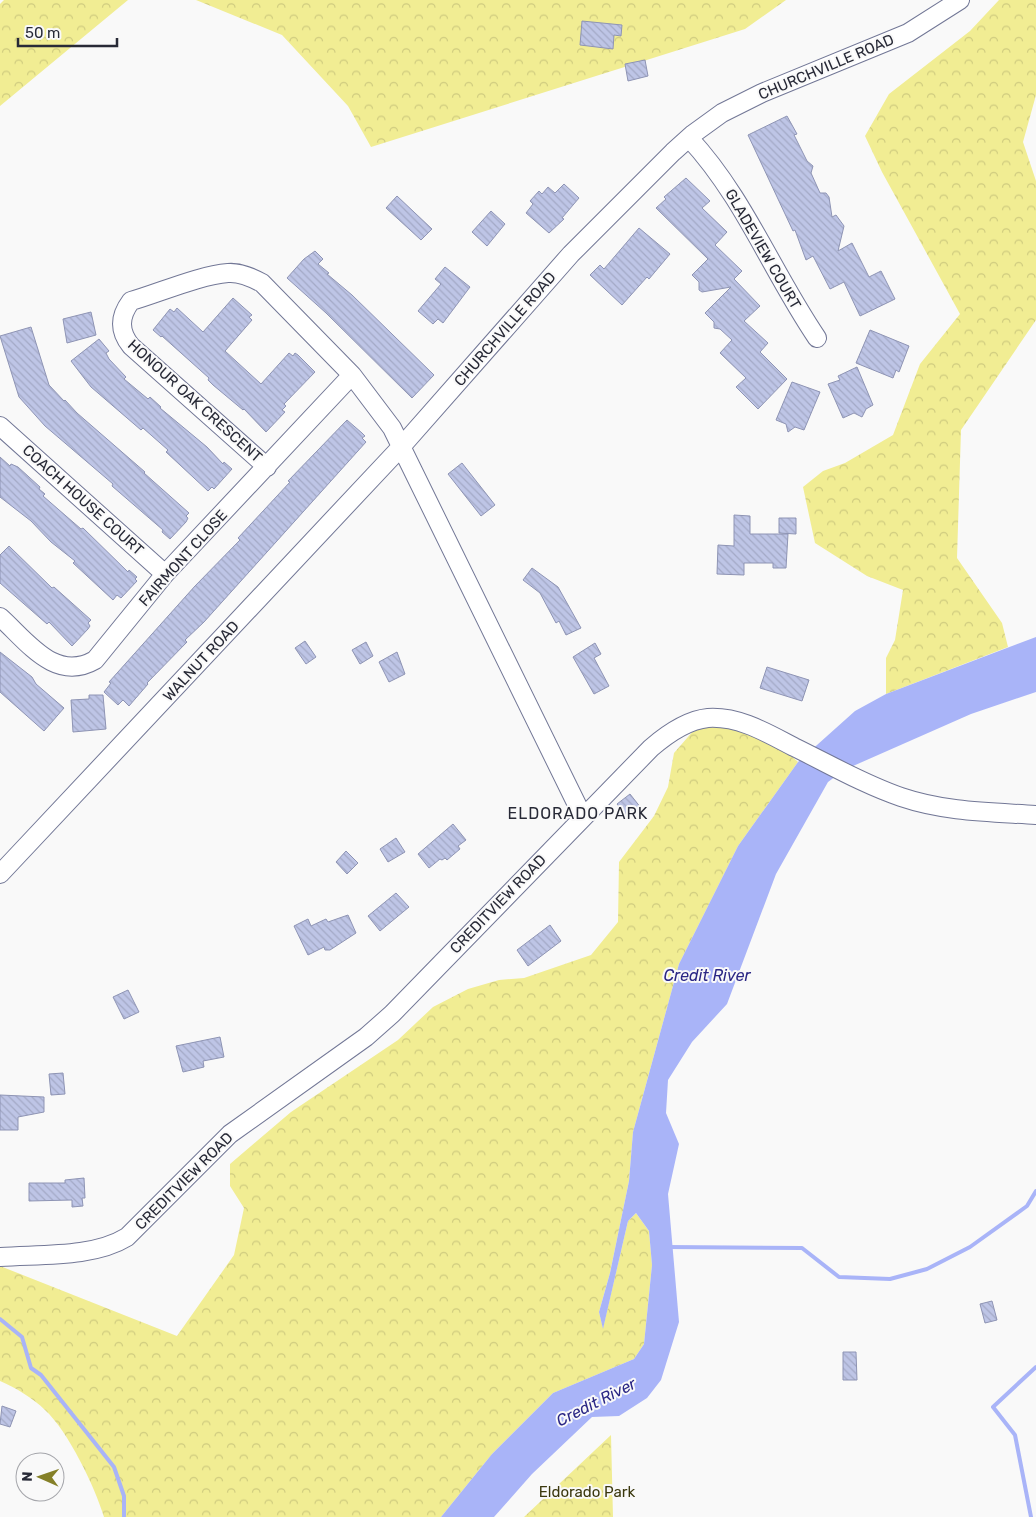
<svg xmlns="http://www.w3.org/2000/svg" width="1036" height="1517" viewBox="0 0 1036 1517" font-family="Rubik,sans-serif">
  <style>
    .forest { fill: url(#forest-crowns) }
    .water { fill: #a9b4f8 }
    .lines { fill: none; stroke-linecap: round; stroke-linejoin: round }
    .stream { stroke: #a9b4f8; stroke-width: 4 }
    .building { fill: url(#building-back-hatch); stroke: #8e94b4 }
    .minor-casing { stroke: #727796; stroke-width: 20 }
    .minor { stroke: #fff; stroke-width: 18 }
    .labels { text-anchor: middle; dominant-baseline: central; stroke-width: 4; stroke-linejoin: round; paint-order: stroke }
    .street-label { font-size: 15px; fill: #282a37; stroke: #f9f9f9 }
    .park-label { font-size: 15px; fill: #3b380e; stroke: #f9f9f9 }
    .neighbourhood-label { font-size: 16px; letter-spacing: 1px; fill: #282a37; stroke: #f9f9f9 }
    .water-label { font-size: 16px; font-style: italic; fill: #2b2785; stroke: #f9f9f9 }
  </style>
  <defs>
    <pattern id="forest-crowns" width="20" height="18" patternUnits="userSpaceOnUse" patternTransform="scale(1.25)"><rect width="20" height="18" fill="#f1ed93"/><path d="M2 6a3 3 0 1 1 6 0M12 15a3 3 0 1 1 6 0" fill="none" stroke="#cfcb7f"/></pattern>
    <pattern id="building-back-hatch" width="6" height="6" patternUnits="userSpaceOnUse" patternTransform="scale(1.25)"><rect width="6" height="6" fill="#bec5e6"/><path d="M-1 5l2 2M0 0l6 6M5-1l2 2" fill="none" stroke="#a3a9c6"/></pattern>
  </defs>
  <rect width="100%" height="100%" fill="#f9f9f9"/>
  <!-- forest -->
  <path class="forest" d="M 4,0 L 128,0 L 0,106 L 0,4 Z
    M 196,0 L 786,0 L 745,29 L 371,147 L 348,106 L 282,35 Z
    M 999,0 L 1036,0 L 1036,95 L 1023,142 L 1036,181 L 1036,320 L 961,430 L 957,558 L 1002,623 L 1008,647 L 886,694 L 886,658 L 895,640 L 903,590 L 867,576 L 815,543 L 803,487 L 823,471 L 845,463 L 893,435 L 920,364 L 960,314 L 882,172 L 865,136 L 889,94 L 970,31 Z
    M 728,716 L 755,723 L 798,762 L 738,846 L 679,964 L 633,1132 L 629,1181 L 610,1273 L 599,1312 L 603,1328 L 628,1221 L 636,1213 L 649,1231 L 652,1265 L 644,1344 L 634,1359 L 553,1393 L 492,1454 L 441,1517 L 104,1517 C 95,1487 68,1431 45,1410 C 33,1398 16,1388 0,1381 L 0,1266 L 177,1336 L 234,1255 L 244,1208 L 230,1186 L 230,1164 L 291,1112 L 398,1040 L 433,1007 L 468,989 L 499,980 L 524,978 L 591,955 L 618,922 L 619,862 L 654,816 L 668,787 L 674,753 L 694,730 Z
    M 611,1435 L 613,1517 L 524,1517 Z"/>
  <!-- water -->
  <path class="water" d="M 1036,637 L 1036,692 L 971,714 L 844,770 L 828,782 L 776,874 L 727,1004 L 692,1042 L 668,1080 L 666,1113 L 679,1144 L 668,1194 L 679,1322 L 661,1380 L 647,1398 L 619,1416 L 592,1417 L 532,1474 L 494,1517 L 441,1517 L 492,1454 L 553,1393 L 634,1359 L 644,1344 L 652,1265 L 649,1231 L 636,1213 L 628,1221 L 603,1329 L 599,1312 L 610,1273 L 629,1181 L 633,1132 L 679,964 L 738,846 L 798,762 L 855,711 L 886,694 Z"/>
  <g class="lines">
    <!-- stream -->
    <path class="stream" d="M 667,1247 L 802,1248 L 839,1277 L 890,1279 L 927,1269 L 970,1247 L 1027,1206 L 1036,1191
      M 0,1319 L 22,1337 L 31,1368 L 41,1375 L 114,1467 L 124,1496 L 124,1517
      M 1031,1517 L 1015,1435 L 993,1407 L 1036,1367"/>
  </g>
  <!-- building -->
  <path class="building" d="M 582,21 L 622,25 L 621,36 L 614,35 L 613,49 L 580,45 Z
    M 645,60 L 648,76 L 628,81 L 625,64 Z
    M 787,116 L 797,134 L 794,135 L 807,161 L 813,166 L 811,173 L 820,193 L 826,193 L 829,197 L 832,217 L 836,215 L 844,226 L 838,251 L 852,243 L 869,277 L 881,271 L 895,299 L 860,316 L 844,282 L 830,289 L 813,256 L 806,260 L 795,230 L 793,231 L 748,135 Z
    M 686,178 L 710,201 L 702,208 L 727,232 L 715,245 L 742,271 L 734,279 L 760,306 L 744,321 L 768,343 L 760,352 L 787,379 L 758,409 L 736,387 L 746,378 L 720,353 L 732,340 L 720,329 L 714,328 L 714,322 L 705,313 L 731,287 L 702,292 L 699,290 L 699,282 L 692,275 L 708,259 L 656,208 L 666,199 L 664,197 Z
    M 564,184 L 579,198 L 562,218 L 564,219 L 549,233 L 526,213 L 533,204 L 530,201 L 539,191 L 542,194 L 548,187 L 555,193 Z
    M 397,196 L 432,229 L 421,240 L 386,208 Z
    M 491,211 L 505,224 L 487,246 L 472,232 Z
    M 639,228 L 670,254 L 649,279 L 647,277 L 622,305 L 590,275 L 600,265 L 604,269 Z
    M 315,251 L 323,259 L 318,264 L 329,273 L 327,274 L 352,295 L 434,375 L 412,398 L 326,313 L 287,278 L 304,259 Z
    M 445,267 L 470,287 L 443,323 L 438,319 L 433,324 L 418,311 L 441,284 L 435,279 Z
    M 233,298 L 252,315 L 249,317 L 252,320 L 225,351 L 261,384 L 289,353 L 293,356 L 295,353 L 298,355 L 315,372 L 284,404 L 286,406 L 282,410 L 285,412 L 266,432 L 244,409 L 243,410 L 213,385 L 208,380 L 209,378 L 162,336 L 161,337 L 153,330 L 170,309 L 174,312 L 177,308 L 203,332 Z
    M 91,312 L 96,335 L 67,343 L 63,319 Z
    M 31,327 L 49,385 L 64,401 L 65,400 L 77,413 L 145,472 L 144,473 L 189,513 L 186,516 L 188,518 L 186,522 L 170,539 L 162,532 L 163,530 L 112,486 L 113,484 L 45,426 L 19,397 L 0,336 Z
    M 870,330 L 909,346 L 899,372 L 896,370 L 893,378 L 856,363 Z
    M 99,339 L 109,351 L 106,353 L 109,359 L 126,377 L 124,379 L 148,399 L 150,397 L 161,407 L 160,408 L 207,447 L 223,464 L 224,462 L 232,469 L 214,489 L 212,487 L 208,491 L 166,452 L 168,450 L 143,428 L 141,430 L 91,387 L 71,361 Z
    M 857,367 L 873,405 L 866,409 L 862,417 L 854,413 L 843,418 L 828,384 L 840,380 L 838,376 Z
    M 792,382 L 820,392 L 804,430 L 795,427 L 788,432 L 786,424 L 776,420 Z
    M 347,420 L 362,433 L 365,436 L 362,438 L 366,442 L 204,622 L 185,640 L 187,642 L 147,683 L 148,684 L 129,706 L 123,700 L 118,705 L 104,692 L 111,683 L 109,682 L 195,586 L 240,540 L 238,538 L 290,482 L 288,481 Z
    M 0,457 L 10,466 L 11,464 L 18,467 L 40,487 L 39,489 L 45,494 L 43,496 L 81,529 L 83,528 L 128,572 L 129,570 L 137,577 L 135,579 L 137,581 L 121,598 L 117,595 L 113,600 L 73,563 L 75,561 L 51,542 L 31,521 L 0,497 Z
    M 462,463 L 495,505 L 481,516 L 448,474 Z
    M 734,515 L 750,516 L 750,534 L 788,534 L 786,568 L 773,568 L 773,563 L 744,563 L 744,575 L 717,574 L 718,545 L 734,546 Z
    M 779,518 L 796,518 L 796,534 L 779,533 Z
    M 9,546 L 52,588 L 54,587 L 91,620 L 88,623 L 90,626 L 88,629 L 72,646 L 49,622 L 47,624 L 0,583 L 0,555 Z
    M 532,568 L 558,587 L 581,628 L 566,635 L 559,621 L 556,623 L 540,593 L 523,580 Z
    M 305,641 L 316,657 L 306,664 L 295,648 Z
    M 366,642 L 373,656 L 360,664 L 352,650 Z
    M 595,643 L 601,654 L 594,658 L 609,686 L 594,694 L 573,657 Z
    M 0,652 L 32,677 L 36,684 L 64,708 L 44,731 L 0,692 Z
    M 397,652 L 405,674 L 389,682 L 379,662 Z
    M 767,667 L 809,680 L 802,701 L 760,688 Z
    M 89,695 L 103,695 L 106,729 L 73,732 L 71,700 L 89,699 Z
    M 630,794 L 641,808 L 632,815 L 630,812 L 626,815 L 617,804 Z
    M 453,824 L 466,840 L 458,846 L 460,849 L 447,860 L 445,858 L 442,860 L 440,859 L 429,868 L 418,854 Z
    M 396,838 L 405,852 L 388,862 L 380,849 Z
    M 346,851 L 358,863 L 347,874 L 336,862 Z
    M 396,893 L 409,907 L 380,931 L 368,916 Z
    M 348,915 L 356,933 L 330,950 L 325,950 L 324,947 L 308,955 L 294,926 L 308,919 L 311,926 L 326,919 L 328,922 Z
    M 550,925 L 561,941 L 528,966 L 517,950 Z
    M 128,990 L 139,1012 L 124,1019 L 113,997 Z
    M 220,1037 L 224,1057 L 203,1061 L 204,1067 L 183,1072 L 176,1046 Z
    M 63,1073 L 65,1094 L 51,1095 L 49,1074 Z
    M 0,1095 L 44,1097 L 44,1112 L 18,1117 L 18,1130 L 0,1130 Z
    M 84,1178 L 85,1198 L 82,1198 L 83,1206 L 72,1207 L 72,1200 L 29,1201 L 29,1183 L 65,1183 L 65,1180 Z
    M 992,1301 L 997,1320 L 985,1323 L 980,1304 Z
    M 843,1352 L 856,1352 L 857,1380 L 843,1380 Z
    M 2,1406 L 16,1411 L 10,1427 L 0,1424 Z"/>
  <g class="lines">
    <defs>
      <path id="minor" d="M 689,138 C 744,197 772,272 817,338
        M 0,426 L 165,574
        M 267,467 L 131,346 C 119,331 119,317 131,301 C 159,293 200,275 228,273 C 240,272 251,277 262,283 L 352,375 L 392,428 L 583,817
        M 0,617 C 27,641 55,683 95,660 L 165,574 L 352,375
        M 0,874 L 401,447 L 571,254 L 673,152 L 693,134 L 722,113 L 762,93 L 908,33 L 960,0
        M 0,1257 C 40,1254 93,1258 127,1237 L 230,1134 L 366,1037 L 392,1014 L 651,748 C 666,735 688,720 708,718 C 739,716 767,733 794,747 C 829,764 863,784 901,797 C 945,812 990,812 1036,815"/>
    </defs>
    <!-- minor casing -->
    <use href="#minor" class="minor-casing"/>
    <!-- minor -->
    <use href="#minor" class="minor"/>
  </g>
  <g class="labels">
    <!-- street labels -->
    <g class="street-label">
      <text transform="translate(826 67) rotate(-23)">CHURCHVILLE ROAD</text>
      <text transform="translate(763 249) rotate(60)">GLADEVIEW COURT</text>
      <text transform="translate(505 329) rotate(-49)">CHURCHVILLE ROAD</text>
      <text transform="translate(195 401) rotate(42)">HONOUR OAK CRESCENT</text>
      <text transform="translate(83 500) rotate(42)">COACH HOUSE COURT</text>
      <text transform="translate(183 558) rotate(-48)">FAIRMONT CLOSE</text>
      <text transform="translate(201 661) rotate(-47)">WALNUT ROAD</text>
      <text transform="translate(498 904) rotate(-46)">CREDITVIEW ROAD</text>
      <text transform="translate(184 1181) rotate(-45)">CREDITVIEW ROAD</text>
    </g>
    <!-- park labels -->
    <g class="park-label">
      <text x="587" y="1492">Eldorado Park</text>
    </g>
    <!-- neighbourhood labels -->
    <g class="neighbourhood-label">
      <text x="578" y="813">ELDORADO PARK</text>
    </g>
    <!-- water labels -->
    <g class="water-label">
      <text x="707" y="975">Credit River</text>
      <text transform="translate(596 1402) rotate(-27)">Credit River</text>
    </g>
  </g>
  <!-- north arrow -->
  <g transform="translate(40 1477) rotate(272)"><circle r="24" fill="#f9f9f9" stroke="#a5a6ab"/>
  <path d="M0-4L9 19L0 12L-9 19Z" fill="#858028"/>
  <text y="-8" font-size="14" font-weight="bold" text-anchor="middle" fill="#282a37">N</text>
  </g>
  <!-- scale -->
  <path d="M18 38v8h99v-8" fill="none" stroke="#282a37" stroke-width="2.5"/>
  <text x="25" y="38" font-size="15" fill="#282a37" stroke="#f9f9f9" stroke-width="4" paint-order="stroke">50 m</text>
</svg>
